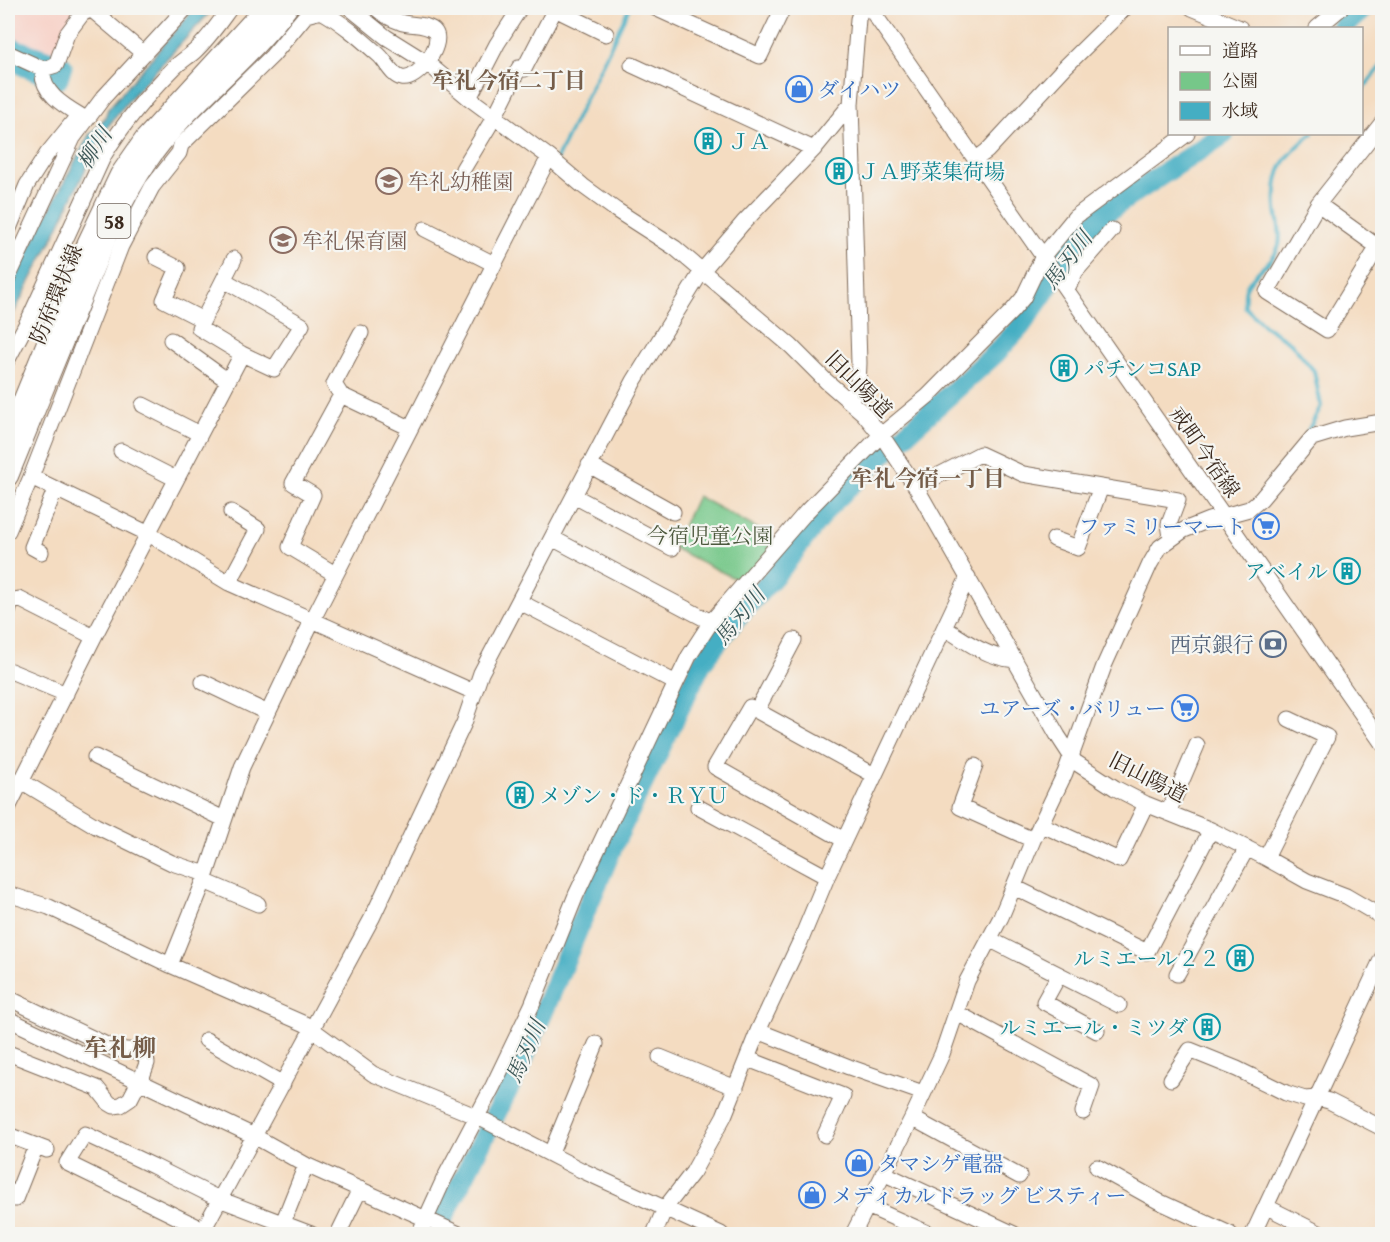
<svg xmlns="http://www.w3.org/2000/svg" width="1390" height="1242" viewBox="0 0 1390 1242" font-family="'Gentium Book Plus','Noto Serif JP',serif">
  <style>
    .built { fill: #f7d1c7 }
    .green { fill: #76c789; stroke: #587854; stroke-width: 1.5 }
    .water { fill: #44aec3; stroke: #406c70; stroke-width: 1.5 }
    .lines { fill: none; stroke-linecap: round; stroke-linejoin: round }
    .stream { stroke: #44aec3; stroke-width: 4 }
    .river { stroke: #44aec3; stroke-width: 21 }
    .minor-casing { stroke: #7c6857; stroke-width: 17 }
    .major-casing { stroke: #7c6857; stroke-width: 22 }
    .minor { stroke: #fff; stroke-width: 15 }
    .major { stroke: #fff; stroke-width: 20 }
    .labels { text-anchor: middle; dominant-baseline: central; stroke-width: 4.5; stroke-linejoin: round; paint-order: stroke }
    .shield { fill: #f6f6f2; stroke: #73675e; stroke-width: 1.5 }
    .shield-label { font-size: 20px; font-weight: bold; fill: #3b2a1e }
    .shop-label { font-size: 21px; fill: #366cbe; stroke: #f6f6f2; text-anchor: start }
    .culture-label { font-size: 21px; fill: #0d838f; stroke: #f6f6f2; text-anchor: start }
    .education-label { font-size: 21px; fill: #785e54; stroke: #f6f6f2; text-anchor: start }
    .street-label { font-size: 21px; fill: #3b2a1e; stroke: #f6f6f2 }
    .park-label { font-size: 21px; fill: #4d593e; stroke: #f6f6f2 }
    .service-label { font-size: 21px; fill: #4e5e75; stroke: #f6f6f2; text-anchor: end }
    .neighbourhood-label { font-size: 22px; font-weight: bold; fill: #755d49; stroke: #f6f6f2 }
    .water-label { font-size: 22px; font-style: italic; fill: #3e5858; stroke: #f6f6f2 }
    .quarter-label { font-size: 24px; font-weight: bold; fill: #755d49; stroke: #f6f6f2 }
  </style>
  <rect width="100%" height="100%" fill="#f6f6f2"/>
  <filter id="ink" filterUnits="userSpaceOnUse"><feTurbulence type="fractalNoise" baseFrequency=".0167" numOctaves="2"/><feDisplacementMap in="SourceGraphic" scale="12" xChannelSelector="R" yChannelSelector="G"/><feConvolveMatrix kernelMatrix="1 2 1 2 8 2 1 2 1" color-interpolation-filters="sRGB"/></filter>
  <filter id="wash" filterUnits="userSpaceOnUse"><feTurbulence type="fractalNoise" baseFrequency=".008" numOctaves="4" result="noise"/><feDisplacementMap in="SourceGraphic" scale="24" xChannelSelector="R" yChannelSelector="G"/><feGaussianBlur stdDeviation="1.35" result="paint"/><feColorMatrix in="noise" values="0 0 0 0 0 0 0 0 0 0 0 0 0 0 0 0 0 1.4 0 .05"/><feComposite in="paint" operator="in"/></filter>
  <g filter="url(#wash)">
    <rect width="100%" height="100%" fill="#f4dcc1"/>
    <!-- built -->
    <path class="built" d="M 8,8 L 80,8 L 52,60 L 37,58 L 8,45 Z"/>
    <!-- green -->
    <path class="green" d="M 697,496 L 780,541 L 744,583 L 673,548 Z"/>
    <!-- water -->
    <path class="water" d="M 195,8 L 214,8 L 133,95 L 109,125 L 98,143 L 53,238 L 8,324 L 8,288 L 89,135 L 105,118 L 108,109 Z"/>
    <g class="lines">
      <!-- stream -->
      <path class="stream" d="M 1362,90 L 1382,65
        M 557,158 L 629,8
        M 1307,433 L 1321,406 L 1314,371 L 1291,343 L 1265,326 L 1245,307 C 1245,301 1244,293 1246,288 C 1253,271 1273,265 1279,245 C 1282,232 1277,220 1276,208 C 1273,169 1285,156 1312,134"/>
      <!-- river -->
      <path class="river" d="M 1341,28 L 1364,8
        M 14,49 L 62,66 L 58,79 L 24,66
        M 435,1234 L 523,1060 L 615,841 L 702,662 L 736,618 L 784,565 L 828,507 L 869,467 L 996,353 L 1020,327 L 1045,291 L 1068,251 L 1083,233 L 1102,215 L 1134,193 L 1224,134"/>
    </g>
  </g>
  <g filter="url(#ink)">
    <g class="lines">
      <defs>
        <path id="minor" d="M 350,8 L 386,37 L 426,62 L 469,98 L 549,157 L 583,186 L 616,210 L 675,248 L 791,346 L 826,381 L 863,413 L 884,439 L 916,487 L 1058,736 L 1075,762 L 1115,788 L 1146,804 L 1211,830 L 1266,858 L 1307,881 L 1346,896 L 1382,917
          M 655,8 L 760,56 L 783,8
          M 870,8 L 1382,743
          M 1192,8 L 1240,28
          M 91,9 L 143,53
          M 1317,28 L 1341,8
          M 8,53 L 43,69 L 56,65 L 67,34 L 82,14 L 93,8
          M 632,65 L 814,149
          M 43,69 C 40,94 68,108 86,119
          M 469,98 L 497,44 L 520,8
          M 1382,123 L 1318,204 L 1267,292 L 1327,330 L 1382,240
          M 976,159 L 987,151 L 1065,67 L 1125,8
          M 463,169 L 495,116 L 519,68 L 524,69 L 555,9 L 606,34
          M 1318,204 L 1378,247
          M 425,229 L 494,264
          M 8,231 L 27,185 L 47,154 L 77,117
          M 156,257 L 178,268 L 164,300 L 203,320
          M 8,278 L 73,138 L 103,98 L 186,8
          M 224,280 L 302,325 L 274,369 L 242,354 L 199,328 L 234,259
          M 1067,289 L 1076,271 L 1112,230
          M 361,333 L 334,384 L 341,395 L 410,428
          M 171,340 L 228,381
          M 8,359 L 30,317 L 104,155 C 124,122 147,95 174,68 C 180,62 188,57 195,51 C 209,38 219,23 230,8
          M 850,401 L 858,386 L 859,363 L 851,104 L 858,19 L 861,10 L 865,8
          M 143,405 L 200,434
          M 121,451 L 176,479
          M 589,465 L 673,512
          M 31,477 L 149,534 L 229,583 L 474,692
          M 916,487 L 980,454 L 1023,474 L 1178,500 L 1169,524 L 1171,537
          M 574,496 L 672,548
          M 8,531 L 31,477 L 121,246 L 152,187 L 179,153 L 181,145 L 272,56 L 306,15 L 321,11 C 342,22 362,40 380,56 C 387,63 392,76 402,78 C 417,82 444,45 435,32 C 428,23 410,26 400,22 C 391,19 383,14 376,8
          M 552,538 L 711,622
          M 1054,539 L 1078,548 L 1101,487
          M 41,552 L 32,547 L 55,490
          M 335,574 L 290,547 L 313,495 L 293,483 L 341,395
          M 229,583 L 258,529 L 231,512
          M 520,602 L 676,683
          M 8,612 L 11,602 L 19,599 L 94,637
          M 945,628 C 966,642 989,658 1015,660
          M 8,670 L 66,694
          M 203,682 L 268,713
          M 757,710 L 794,640
          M 95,757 L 224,819
          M 975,766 L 960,807 L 1033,840
          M 21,781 L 96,826 L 172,863 L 206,874
          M 698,807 L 827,877
          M 8,808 L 94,637 L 242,354
          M 1168,813 L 1197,745
          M 1040,824 L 1119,860 L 1146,804
          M 844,840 L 715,767 L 750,707 L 874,775
          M 1266,858 L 1327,737 L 1289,719
          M 204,881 L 258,904
          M 1014,887 L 1147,952 L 1211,830
          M 8,894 L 49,907 L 170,965 L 305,1024 L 373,1074 L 478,1117 L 581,1170 L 721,1234
          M 989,939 L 1119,1005
          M 170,965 L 204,881 L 242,767 L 312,621 L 549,157
          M 1177,974 L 1247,848
          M 1059,975 L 1044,1002 L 1097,1031
          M 8,998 L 115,1049 L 138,1051 L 146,1057 L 147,1063 L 143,1074 L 130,1099 L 121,1105 L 114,1106 L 109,1103 L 97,1088 L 8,1053
          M 957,1013 L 1092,1086 L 1083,1112
          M 8,1019 L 254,1136 L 306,1165 L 459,1234
          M 758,1031 L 849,1067 L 923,1093
          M 206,1040 L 283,1084
          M 660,1057 L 736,1088
          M 748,1059 L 843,1096 L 825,1135
          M 1171,1079 L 1190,1050 L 1237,1069 L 1286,1093 L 1305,1099 L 1317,1098 L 1329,1101 L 1382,1128
          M 912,1118 L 1019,1176
          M 8,1135 L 47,1150
          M 551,1153 L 596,1044
          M 1097,1167 L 1158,1201 L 1230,1234
          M 883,1173 L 1014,1234
          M 8,1196 L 15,1199 L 36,1146
          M 867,1206 L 930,1234
          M 1267,1207 L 1321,1234
          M 282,1225 L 306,1165
          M 204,1230 L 67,1163 L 85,1134 L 153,1166 L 219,1199 L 311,1234
          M 201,1234 L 372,918 L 464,723 L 481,673 L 634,381 L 702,271 L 743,223 L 814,149 L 851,104
          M 338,1234 L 360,1189
          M 419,1234 L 444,1179 L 493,1086 L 532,1005 L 576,895 L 676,683 L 689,656 L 711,622 L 807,511 L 881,435 L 928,396 L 1012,311 L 1023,298 L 1043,256 L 1075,217 L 1187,134
          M 654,1234 L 665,1208 L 693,1172 L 724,1116 L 758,1031 L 800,942 L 827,877 L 968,577
          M 853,1234 L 912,1118 L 942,1054 L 967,981 L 1001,917 L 1033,840 L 1065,773 L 1104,666 L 1150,564 L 1160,547 L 1184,530 L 1209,520 L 1249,509 L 1261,499 L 1312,438 L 1345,428 L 1382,422
          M 1253,1234 L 1382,958"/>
        <path id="major" d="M 8,438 L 88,242 L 120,175 L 145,139 L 265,8
          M 8,476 C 32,417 56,357 81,298 C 100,253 118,204 146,163 C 185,105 245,64 287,8"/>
      </defs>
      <!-- minor casing -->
      <use href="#minor" class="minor-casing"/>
      <!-- major casing -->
      <use href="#major" class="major-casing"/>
      <!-- minor -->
      <use href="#minor" class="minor"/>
      <!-- major -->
      <use href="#major" class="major"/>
    </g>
  </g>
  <!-- icons -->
  <defs>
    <symbol id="shop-ring" viewBox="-11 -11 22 22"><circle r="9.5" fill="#f6f6f2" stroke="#3f7fe0" stroke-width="1.5"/><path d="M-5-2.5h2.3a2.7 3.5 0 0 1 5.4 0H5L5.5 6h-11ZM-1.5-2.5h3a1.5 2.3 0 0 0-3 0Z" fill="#3f7fe0"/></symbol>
    <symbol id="building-ring" viewBox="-11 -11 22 22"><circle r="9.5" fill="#f6f6f2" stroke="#0f9aa8" stroke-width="1.5"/><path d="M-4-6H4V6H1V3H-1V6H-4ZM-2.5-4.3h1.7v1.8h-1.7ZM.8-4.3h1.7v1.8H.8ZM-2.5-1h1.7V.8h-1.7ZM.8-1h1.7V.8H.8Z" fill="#0f9aa8"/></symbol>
    <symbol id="school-ring" viewBox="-11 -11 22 22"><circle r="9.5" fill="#f6f6f2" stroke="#8d6e63" stroke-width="1.5"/><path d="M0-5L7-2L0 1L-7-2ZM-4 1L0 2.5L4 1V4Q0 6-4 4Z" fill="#8d6e63"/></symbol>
    <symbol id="supermarket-ring" viewBox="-11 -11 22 22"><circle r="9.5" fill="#f6f6f2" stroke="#3f7fe0" stroke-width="1.5"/><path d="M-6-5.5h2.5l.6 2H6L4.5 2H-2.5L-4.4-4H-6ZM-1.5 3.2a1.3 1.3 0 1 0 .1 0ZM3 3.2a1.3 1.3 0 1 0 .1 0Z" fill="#3f7fe0"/></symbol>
    <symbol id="bank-ring" viewBox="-11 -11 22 22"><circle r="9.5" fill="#f6f6f2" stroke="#5c6f8a" stroke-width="1.5"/><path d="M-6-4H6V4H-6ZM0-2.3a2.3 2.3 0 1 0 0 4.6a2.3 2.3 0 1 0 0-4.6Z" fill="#5c6f8a"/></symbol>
  </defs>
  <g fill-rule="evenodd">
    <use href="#shop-ring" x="784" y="74" width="30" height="30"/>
    <use href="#building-ring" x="693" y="126" width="30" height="30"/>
    <use href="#building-ring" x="824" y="156" width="30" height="30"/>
    <use href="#school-ring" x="374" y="166" width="30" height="30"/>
    <use href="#school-ring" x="268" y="225" width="30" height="30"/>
    <use href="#building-ring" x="1049" y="353" width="30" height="30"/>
    <use href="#supermarket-ring" x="1251" y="511" width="30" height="30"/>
    <use href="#building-ring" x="1332" y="556" width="30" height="30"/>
    <use href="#bank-ring" x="1258" y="629" width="30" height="30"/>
    <use href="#supermarket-ring" x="1170" y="693" width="30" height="30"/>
    <use href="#building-ring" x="505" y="780" width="30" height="30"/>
    <use href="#building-ring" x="1225" y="943" width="30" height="30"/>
    <use href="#building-ring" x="1192" y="1012" width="30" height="30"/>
    <use href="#shop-ring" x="844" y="1148" width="30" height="30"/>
    <use href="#shop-ring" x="797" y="1180" width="30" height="30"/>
  </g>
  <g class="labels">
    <!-- shield labels -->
    <rect class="shield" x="97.5" y="204" width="33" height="34" rx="4.5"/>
    <g class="shield-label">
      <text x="114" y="221">58</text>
    </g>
    <!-- shop labels -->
    <g class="shop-label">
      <text x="818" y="89">ダイハツ</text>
      <text x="1246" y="526" text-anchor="end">ファミリーマート</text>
      <text x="1166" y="708" text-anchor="end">ユアーズ・バリュー</text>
      <text x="878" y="1163">タマシゲ電器</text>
      <text x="832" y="1195">メディカルドラッグ ビスティー</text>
    </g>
    <!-- culture labels -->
    <g class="culture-label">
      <text x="728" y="141">ＪＡ</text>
      <text x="858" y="171">ＪＡ野菜集荷場</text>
      <text x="1084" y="368">パチンコSAP</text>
      <text x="1328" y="571" text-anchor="end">アベイル</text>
      <text x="540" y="795">メゾン・ド・ＲＹＵ</text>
      <text x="1220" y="958" text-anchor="end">ルミエール２２</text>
      <text x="1188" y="1027" text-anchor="end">ルミエール・ミツダ</text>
    </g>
    <!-- education labels -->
    <g class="education-label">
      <text x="408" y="181">牟礼幼稚園</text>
      <text x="302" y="240">牟礼保育園</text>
    </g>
    <!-- street labels -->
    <g class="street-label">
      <text transform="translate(56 294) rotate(-68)">防府環状線</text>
      <text transform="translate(859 384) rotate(45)">旧山陽道</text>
      <text transform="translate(1205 452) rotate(55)">戒町今宿線</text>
      <text transform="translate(1148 777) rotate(27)">旧山陽道</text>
    </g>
    <!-- park labels -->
    <g class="park-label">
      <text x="710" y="535">今宿児童公園</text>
    </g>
    <!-- service labels -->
    <g class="service-label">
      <text x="1254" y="644">西京銀行</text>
    </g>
    <!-- neighbourhood labels -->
    <g class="neighbourhood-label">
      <text x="509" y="80">牟礼今宿二丁目</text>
      <text x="928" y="478">牟礼今宿一丁目</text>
    </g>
    <!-- water labels -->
    <g class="water-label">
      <text transform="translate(94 148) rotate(-57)">柳川</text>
      <text transform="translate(1067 260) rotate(-53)">馬刃川</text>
      <text transform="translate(739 616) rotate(-51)">馬刃川</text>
      <text transform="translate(525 1051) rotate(-66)">馬刃川</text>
    </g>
    <!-- quarter labels -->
    <g class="quarter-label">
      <text x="120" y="1047">牟礼柳</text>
    </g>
  </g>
  <!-- margin -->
  <rect width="1390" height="1242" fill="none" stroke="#f6f6f2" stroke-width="30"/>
  <!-- legend -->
  <rect x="1168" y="27" width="195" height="108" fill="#f6f6f2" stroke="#aba49d" stroke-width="1.5"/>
  <rect x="1180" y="46" width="30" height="9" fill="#ffffff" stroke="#aba49d" stroke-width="1.5"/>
  <text x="1222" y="57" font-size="18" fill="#3b2a1e">道路</text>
  <rect x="1180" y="72" width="30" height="18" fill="#76c789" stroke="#aba49d" stroke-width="1.5"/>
  <text x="1222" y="87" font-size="18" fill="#3b2a1e">公園</text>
  <rect x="1180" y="102" width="30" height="18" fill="#44aec3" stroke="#aba49d" stroke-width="1.5"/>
  <text x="1222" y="117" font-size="18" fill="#3b2a1e">水域</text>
</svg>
